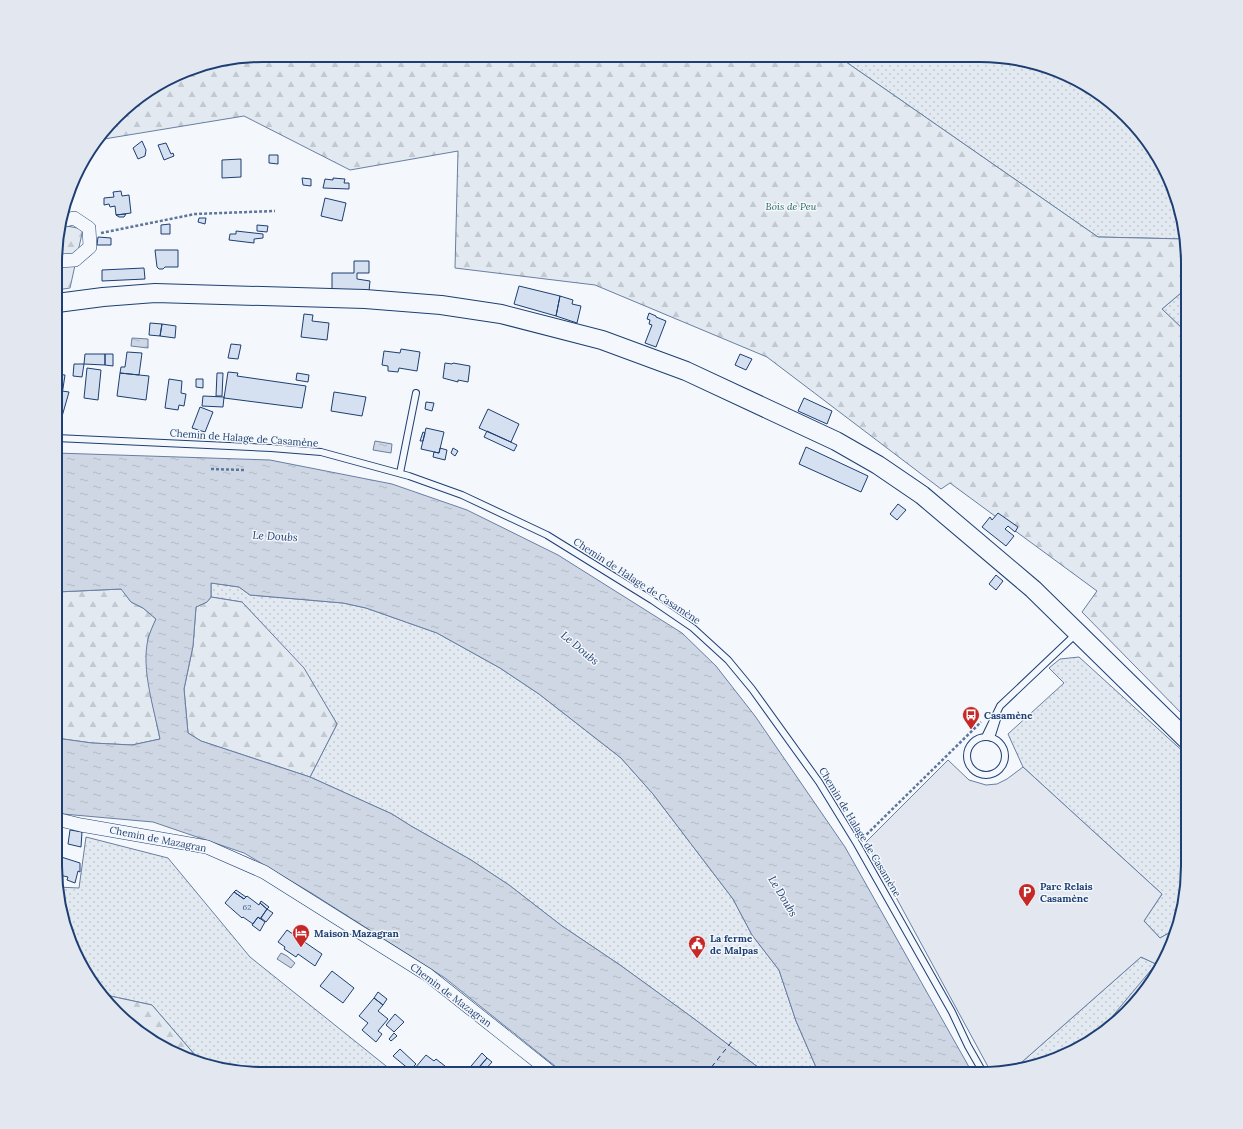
<svg xmlns="http://www.w3.org/2000/svg" width="1243" height="1129" viewBox="0 0 1243 1129" font-family="Lora,serif">
  <style>
    .grass { fill: url(#grass-dots); stroke: #687fa3 }
    .forest { fill: url(#forest-firs); stroke: #687fa3 }
    .parking { fill: #e3e8f0; stroke: #687fa3 }
    .water { fill: url(#water-ripples); stroke: #687fa3 }
    .lines { fill: none; stroke-linecap: round; stroke-linejoin: round }
    .ferry { stroke: #1d3f73; stroke-width: 1; stroke-dasharray: 5 4; stroke-linecap: butt }
    .building { fill: #d5e0f0; stroke: #1d3f73 }
    .service-casing { stroke: #1d3f73; stroke-width: 8 }
    .minor-casing { stroke: #1d3f73; stroke-width: 14 }
    .secondary-casing { stroke: #1d3f73; stroke-width: 20 }
    .path { stroke: #5e769c; stroke-width: 2.5; stroke-dasharray: 3 2; stroke-linecap: butt }
    .service { stroke: #f4f7fb; stroke-width: 6 }
    .minor { stroke: #f4f7fb; stroke-width: 13 }
    .secondary { stroke: #f4f7fb; stroke-width: 18 }
    .labels { text-anchor: middle; dominant-baseline: central; stroke-width: 3; stroke-linejoin: round; paint-order: stroke }
    .number-label { font-size: 8px; fill: #4b6792 }
    .park-label { font-size: 10px; font-style: italic; fill: #2c6c60; stroke: #f4f7fb }
    .street-label { font-size: 10px; fill: #1d3f73; stroke: #f4f7fb }
    .poi-label { font-size: 10px; font-weight: bold; fill: #1d3f73; stroke: #f4f7fb; text-anchor: start }
    .water-label { font-size: 11px; font-style: italic; fill: #1d3f73; stroke: #f4f7fb }
    .rim { fill: none; stroke: #1d3f73; stroke-width: 2 }
  </style>
  <defs>
    <pattern id="grass-dots" width="8" height="8" patternUnits="userSpaceOnUse"><rect width="8" height="8" fill="#e3e9f0"/><path d="M2 2h.1M6 6h.1" fill="none" stroke="#c2c9d1" stroke-width="1.8" stroke-linecap="round"/></pattern>
    <pattern id="forest-firs" width="22" height="20" patternUnits="userSpaceOnUse"><rect width="22" height="20" fill="#e3e9f0"/><path d="M5 1l3.5 6h-7zM16 11l3.5 6h-7z" fill="#c2c9d1"/></pattern>
    <pattern id="water-ripples" width="26" height="14" patternUnits="userSpaceOnUse"><rect width="26" height="14" fill="#cfd7e4"/><path d="M2 4q2-2 4 0t4 0M15 11q2-2 4 0t4 0" fill="none" stroke="#b1bac7"/></pattern>
  </defs>
  <rect width="100%" height="100%" fill="#f4f7fb"/>
  <!-- grass -->
  <path class="grass" d="M 836,55 L 994,55 L 1072,77 L 1136,126 L 1172,183 L 1185,239 L 1098,237 Z
    M 1188,287 L 1188,334 L 1162,309 Z
    M 211,583 L 239,587 L 250,595 L 343,603 L 366,608 L 437,633 L 500,668 L 539,694 L 621,758 L 653,794 L 733,899 L 752,935 L 779,970 L 796,1021 L 819,1074 L 767,1074 L 693,1018 L 620,965 L 562,926 L 509,885 L 471,860 L 411,826 L 392,814 L 310,777 L 337,724 L 303,668 L 242,602 L 211,597 Z
    M 1079,657 L 1188,756 L 1188,866 L 1176,929 L 1160,938 L 1144,921 L 1162,894 L 1023,767 L 1008,734 L 1064,683 L 1049,668 L 1060,659 Z
    M 86,837 L 168,858 L 250,957 L 396,1074 L 263,1074 L 194,1060 L 195,1055 L 152,1005 L 101,994 L 71,945 L 57,887 L 79,888 Z
    M 1141,957 L 1156,964 L 1160,968 L 1145,992 L 1117,1022 L 1060,1058 L 1014,1069 Z"/>
  <!-- forest -->
  <path class="forest" d="M 263,55 L 836,55 L 1098,237 L 1185,239 L 1188,249 L 1188,287 L 1162,309 L 1188,334 L 1188,720 L 1082,612 L 1097,591 L 950,483 L 941,489 L 767,357 L 595,285 L 455,268 L 458,151 L 350,170 L 244,116 L 98,140 L 126,106 L 196,66 Z
    M 61,225 L 83,229 L 70,288 L 57,290 L 57,236 Z
    M 122,589 L 131,602 L 143,608 L 156,619 L 148,638 L 151,696 L 160,739 L 132,745 L 92,743 L 56,738 L 56,592 Z
    M 211,597 L 242,602 L 304,668 L 337,724 L 310,777 L 201,741 L 188,733 L 184,689 L 193,646 L 196,607 L 207,602 Z
    M 1156,964 L 1160,968 L 1145,992 L 1117,1022 L 1096,1036 Z
    M 101,994 L 152,1005 L 195,1055 L 194,1060 L 183,1058 L 137,1031 L 107,1003 Z"/>
  <!-- parking -->
  <path class="parking" d="M 948,760 L 969,780 L 986,785 L 997,784 L 1007,779 L 1023,767 L 1162,894 L 1144,921 L 1160,938 L 1176,929 L 1173,943 L 1156,964 L 1141,957 L 1014,1069 L 993,1074 L 992,1074 L 866,842 Z"/>
  <!-- water -->
  <path class="water" d="M 132,338 L 148,339 L 148,348 L 131,346 Z
    M 375,441 L 392,444 L 391,453 L 373,450 Z
    M 56,453 L 270,460 L 392,484 L 467,510 L 558,555 L 682,633 L 716,666 L 755,716 L 845,847 L 973,1074 L 819,1074 L 796,1021 L 779,970 L 752,935 L 733,899 L 653,794 L 621,758 L 539,694 L 500,668 L 437,633 L 366,608 L 343,603 L 250,595 L 239,587 L 211,583 L 211,597 L 207,602 L 196,607 L 193,646 L 184,689 L 188,733 L 201,741 L 310,777 L 392,814 L 411,826 L 471,860 L 509,885 L 562,926 L 620,965 L 693,1018 L 767,1074 L 565,1074 L 445,978 L 313,894 L 244,853 L 153,822 L 63,814 L 56,811 L 56,738 L 92,743 L 132,745 L 160,739 C 154,708 141,670 148,639 C 150,632 153,625 156,619 L 143,608 L 131,602 L 121,589 L 56,592 Z
    M 281,953 L 287,956 L 295,963 L 291,968 L 277,959 Z"/>
  <g class="lines">
    <!-- ferry -->
    <path class="ferry" d="M 706,1074 L 733,1040"/>
  </g>
  <!-- building -->
  <path class="building" d="M 142,141 L 146,150 L 145,156 L 138,159 L 133,148 Z
    M 166,143 L 171,154 L 173,153 L 174,156 L 164,160 L 158,145 Z
    M 269,155 L 278,155 L 278,164 L 269,163 Z
    M 241,159 L 241,177 L 222,178 L 222,160 Z
    M 302,178 L 311,179 L 311,186 L 303,185 Z
    M 333,178 L 345,179 L 344,183 L 349,183 L 349,189 L 323,188 L 325,179 L 333,180 Z
    M 121,191 L 122,196 L 129,195 L 131,213 L 116,215 L 115,206 L 110,207 L 109,204 L 104,205 L 104,198 L 114,197 L 113,192 Z
    M 325,198 L 346,203 L 342,221 L 321,216 Z
    M 126,214 L 124,217 L 119,217 L 116,215 Z
    M 199,218 L 206,218 L 205,224 L 198,222 Z
    M 170,224 L 170,234 L 161,234 L 161,225 Z
    M 257,225 L 268,226 L 267,232 L 257,231 Z
    M 236,231 L 263,234 L 263,238 L 254,239 L 254,243 L 229,240 L 230,234 L 236,234 Z
    M 98,237 L 111,238 L 111,245 L 97,245 Z
    M 155,250 L 178,250 L 178,267 L 165,267 L 163,269 L 159,269 L 157,267 Z
    M 354,261 L 369,261 L 369,273 L 357,273 L 357,279 L 370,281 L 369,291 L 332,289 L 332,273 L 354,273 Z
    M 144,268 L 145,279 L 102,281 L 102,270 Z
    M 519,286 L 560,296 L 556,316 L 514,304 Z
    M 560,296 L 573,300 L 572,304 L 581,306 L 577,323 L 556,316 Z
    M 649,313 L 656,316 L 656,317 L 666,321 L 656,347 L 645,343 L 652,325 L 649,324 L 650,320 L 647,319 Z
    M 304,314 L 313,315 L 312,321 L 329,323 L 327,340 L 301,337 Z
    M 150,323 L 162,324 L 160,336 L 149,335 Z
    M 162,324 L 176,326 L 175,338 L 160,336 Z
    M 231,344 L 241,345 L 238,359 L 228,358 Z
    M 401,349 L 420,352 L 417,371 L 399,368 L 398,372 L 388,371 L 388,366 L 382,365 L 384,351 L 400,353 Z
    M 127,352 L 142,353 L 139,375 L 120,373 L 121,367 L 125,367 Z
    M 85,354 L 105,354 L 105,365 L 84,364 Z
    M 105,354 L 113,354 L 113,366 L 105,365 Z
    M 740,354 L 752,359 L 746,370 L 735,365 Z
    M 445,363 L 452,364 L 453,363 L 470,366 L 468,382 L 458,380 L 458,382 L 443,378 Z
    M 74,364 L 84,364 L 82,377 L 73,376 Z
    M 87,368 L 101,370 L 98,400 L 84,398 Z
    M 228,372 L 238,373 L 237,376 L 306,386 L 302,408 L 224,398 Z
    M 120,373 L 149,376 L 146,400 L 117,396 Z
    M 217,373 L 223,373 L 222,396 L 216,396 Z
    M 297,373 L 309,375 L 308,382 L 296,380 Z
    M 57,374 L 65,375 L 59,415 L 56,415 Z
    M 169,379 L 182,381 L 181,393 L 186,394 L 184,406 L 179,405 L 178,410 L 165,408 Z
    M 196,379 L 203,379 L 203,388 L 196,387 Z
    M 62,391 L 69,392 L 61,420 L 56,419 L 56,415 L 59,415 Z
    M 334,392 L 366,397 L 362,416 L 331,411 Z
    M 203,396 L 224,397 L 223,407 L 202,406 Z
    M 804,398 L 832,411 L 827,424 L 798,411 Z
    M 426,402 L 434,403 L 432,411 L 425,409 Z
    M 200,407 L 213,412 L 205,432 L 192,428 Z
    M 488,409 L 519,424 L 511,442 L 479,428 Z
    M 426,428 L 444,432 L 439,453 L 421,449 Z
    M 487,431 L 517,445 L 514,451 L 484,437 Z
    M 423,432 L 425,433 L 423,441 L 420,441 Z
    M 806,447 L 868,476 L 861,492 L 799,464 Z
    M 440,448 L 447,450 L 445,460 L 433,457 L 434,452 L 439,453 Z
    M 453,448 L 458,451 L 455,456 L 451,453 Z
    M 898,504 L 906,510 L 897,520 L 890,514 Z
    M 998,513 L 1018,527 L 1015,532 L 1008,526 L 1005,529 L 1014,536 L 1006,546 L 982,527 L 990,517 L 992,520 Z
    M 996,575 L 1003,581 L 996,590 L 989,584 Z
    M 70,830 L 82,832 L 81,847 L 68,844 Z
    M 55,855 L 80,863 L 80,872 L 78,871 L 75,883 L 67,880 L 68,877 L 55,874 L 57,865 L 55,865 Z
    M 236,890 L 246,897 L 244,899 L 234,892 Z
    M 234,892 L 244,899 L 247,896 L 259,905 L 260,903 L 267,909 L 260,919 L 258,917 L 253,924 L 243,917 L 242,918 L 225,903 Z
    M 261,901 L 269,907 L 267,909 L 260,903 Z
    M 267,909 L 273,913 L 266,922 L 261,918 Z
    M 258,917 L 265,922 L 260,931 L 252,925 Z
    M 287,930 L 322,954 L 315,966 L 298,954 L 296,957 L 284,949 L 285,947 L 278,942 Z
    M 332,971 L 354,988 L 343,1003 L 320,986 Z
    M 378,992 L 387,999 L 383,1005 L 374,998 Z
    M 374,998 L 383,1005 L 378,1011 L 388,1019 L 378,1031 L 382,1034 L 376,1042 L 362,1030 L 368,1023 L 359,1016 Z
    M 395,1014 L 404,1022 L 394,1032 L 386,1025 Z
    M 394,1033 L 397,1036 L 391,1041 L 389,1039 Z
    M 400,1049 L 416,1064 L 410,1070 L 393,1056 Z
    M 482,1053 L 487,1058 L 474,1074 L 470,1074 L 467,1071 Z
    M 426,1055 L 434,1061 L 436,1059 L 445,1066 L 438,1074 L 422,1074 L 415,1068 Z
    M 487,1058 L 492,1062 L 484,1071 L 479,1067 Z"/>
  <g class="lines">
    <defs>
      <path id="service" d="M 56,438 L 271,448 L 321,452 L 409,476 L 462,495 L 547,535 L 652,600 L 693,628 L 728,660 L 752,689 L 819,782 L 857,844 L 952,1012 L 968,1046 L 984,1074
        M 400,473 L 416,393
        M967 756a19 19 0 1 1 38 0a19 19 0 1 1-38 0Z
        M 985,737 L 1000,706 L 1077,633
        M 991,738 L 997,719"/>
      <path id="minor" d="M 57,261 L 75,260 L 90,247 L 89,228 L 74,218 L 62,221
        M 56,819 L 81,825 L 207,847 L 264,872 L 428,975 L 553,1074"/>
      <path id="secondary" d="M 57,303 L 103,297 L 155,293 L 365,299 L 441,305 L 501,314 L 602,340 L 686,371 L 836,441 L 878,465 L 922,495 L 1033,589 L 1188,741"/>
    </defs>
    <!-- service casing -->
    <use href="#service" class="service-casing"/>
    <!-- minor casing -->
    <use href="#minor" class="minor-casing"/>
    <!-- secondary casing -->
    <use href="#secondary" class="secondary-casing"/>
    <!-- path -->
    <path class="path" d="M 101,233 L 195,214 L 275,211
      M 211,469 L 245,470
      M 863,838 L 981,722"/>
    <!-- service -->
    <use href="#service" class="service"/>
    <!-- minor -->
    <use href="#minor" class="minor"/>
    <!-- secondary -->
    <use href="#secondary" class="secondary"/>
  </g>
  <!-- icons -->
  <defs>
    <symbol id="bus-pin" viewBox="-11 -11 22 30"><path d="M0 17L-7.5 6A9.5 9.5 0 1 1 7.5 6Z" fill="#c62828" stroke="#f4f7fb"/><path d="M-5-6H5V4H4V6H2V4H-2V6H-4V4H-5ZM-3.5-4V0h7V-4ZM-3.5 1.2v1.5H-2V1.2ZM2 1.2v1.5H3.5V1.2Z" fill="#fff"/></symbol>
    <symbol id="parking-pin" viewBox="-11 -11 22 30"><path d="M0 17L-7.5 6A9.5 9.5 0 1 1 7.5 6Z" fill="#c62828" stroke="#f4f7fb"/><path d="M-3.5-5.5H1a3.5 3.5 0 0 1 0 7H-1V5.5H-3.5ZM-1-3.4V-.6H.8a1.4 1.4 0 0 0 0-2.8Z" fill="#fff"/></symbol>
    <symbol id="hotel-pin" viewBox="-11 -11 22 30"><path d="M0 17L-7.5 6A9.5 9.5 0 1 1 7.5 6Z" fill="#c62828" stroke="#f4f7fb"/><path d="M-6-4.5h1.5V1H6V5H4.5V3h-9V5H-6ZM-4 0a1.8 1.8 0 1 1 3.6 0ZM.5 0V-2.5h3Q6-2.5 6 0Z" fill="#fff"/></symbol>
    <symbol id="civic-pin" viewBox="-11 -11 22 30"><path d="M0 17L-7.5 6A9.5 9.5 0 1 1 7.5 6Z" fill="#c62828" stroke="#f4f7fb"/><path d="M-.6-6.5H3V-4.5H.6V-3L4-1V1h2V6H-6V1h2V-1L-.6-3ZM-1.2 2.5V6h2.4V2.5Z" fill="#fff"/></symbol>
  </defs>
  <g fill-rule="evenodd">
    <use href="#bus-pin" x="961" y="705" width="20" height="27"/>
    <use href="#parking-pin" x="1017" y="882" width="20" height="27"/>
    <use href="#hotel-pin" x="291" y="923" width="20" height="27"/>
    <use href="#civic-pin" x="687" y="934" width="20" height="27"/>
  </g>
  <g class="labels">
    <!-- number labels -->
    <g class="number-label">
      <text x="247" y="907">62</text>
    </g>
    <!-- park labels -->
    <g class="park-label">
      <text x="791" y="206">Bois de Peu</text>
    </g>
    <!-- street labels -->
    <g class="street-label">
      <text transform="translate(244 438) rotate(4)">Chemin de Halage de Casamène</text>
      <text transform="translate(637 581) rotate(33)">Chemin de Halage de Casamène</text>
      <text transform="translate(860 832) rotate(59)">Chemin de Halage de Casamène</text>
      <text transform="translate(158 839) rotate(11)">Chemin de Mazagran</text>
      <text transform="translate(451 995) rotate(37)">Chemin de Mazagran</text>
    </g>
    <!-- poi labels -->
    <g class="poi-label">
      <text x="984" y="715">Casamène</text>
      <text x="1040" y="886">Parc Relais<tspan x="1040" dy="12">Casamène</tspan></text>
      <text x="314" y="933">Maison Mazagran</text>
      <text x="710" y="938">La ferme<tspan x="710" dy="12">de Malpas</tspan></text>
    </g>
    <!-- water labels -->
    <g class="water-label">
      <text transform="translate(275 536) rotate(3)">Le Doubs</text>
      <text transform="translate(580 648) rotate(40)">Le Doubs</text>
      <text transform="translate(783 896) rotate(59)">Le Doubs</text>
    </g>
  </g>
  <!-- crop -->
  <path d="M0 0H1243V1129H0ZM263 62H980A201 201 0 0 1 1181 263V866A201 201 0 0 1 980 1067H263A201 201 0 0 1 62 866V263A201 201 0 0 1 263 62Z" fill="#e3e8f0" fill-rule="evenodd"/>
  <path class="rim" d="M263 62H980A201 201 0 0 1 1181 263V866A201 201 0 0 1 980 1067H263A201 201 0 0 1 62 866V263A201 201 0 0 1 263 62Z"/>
</svg>
